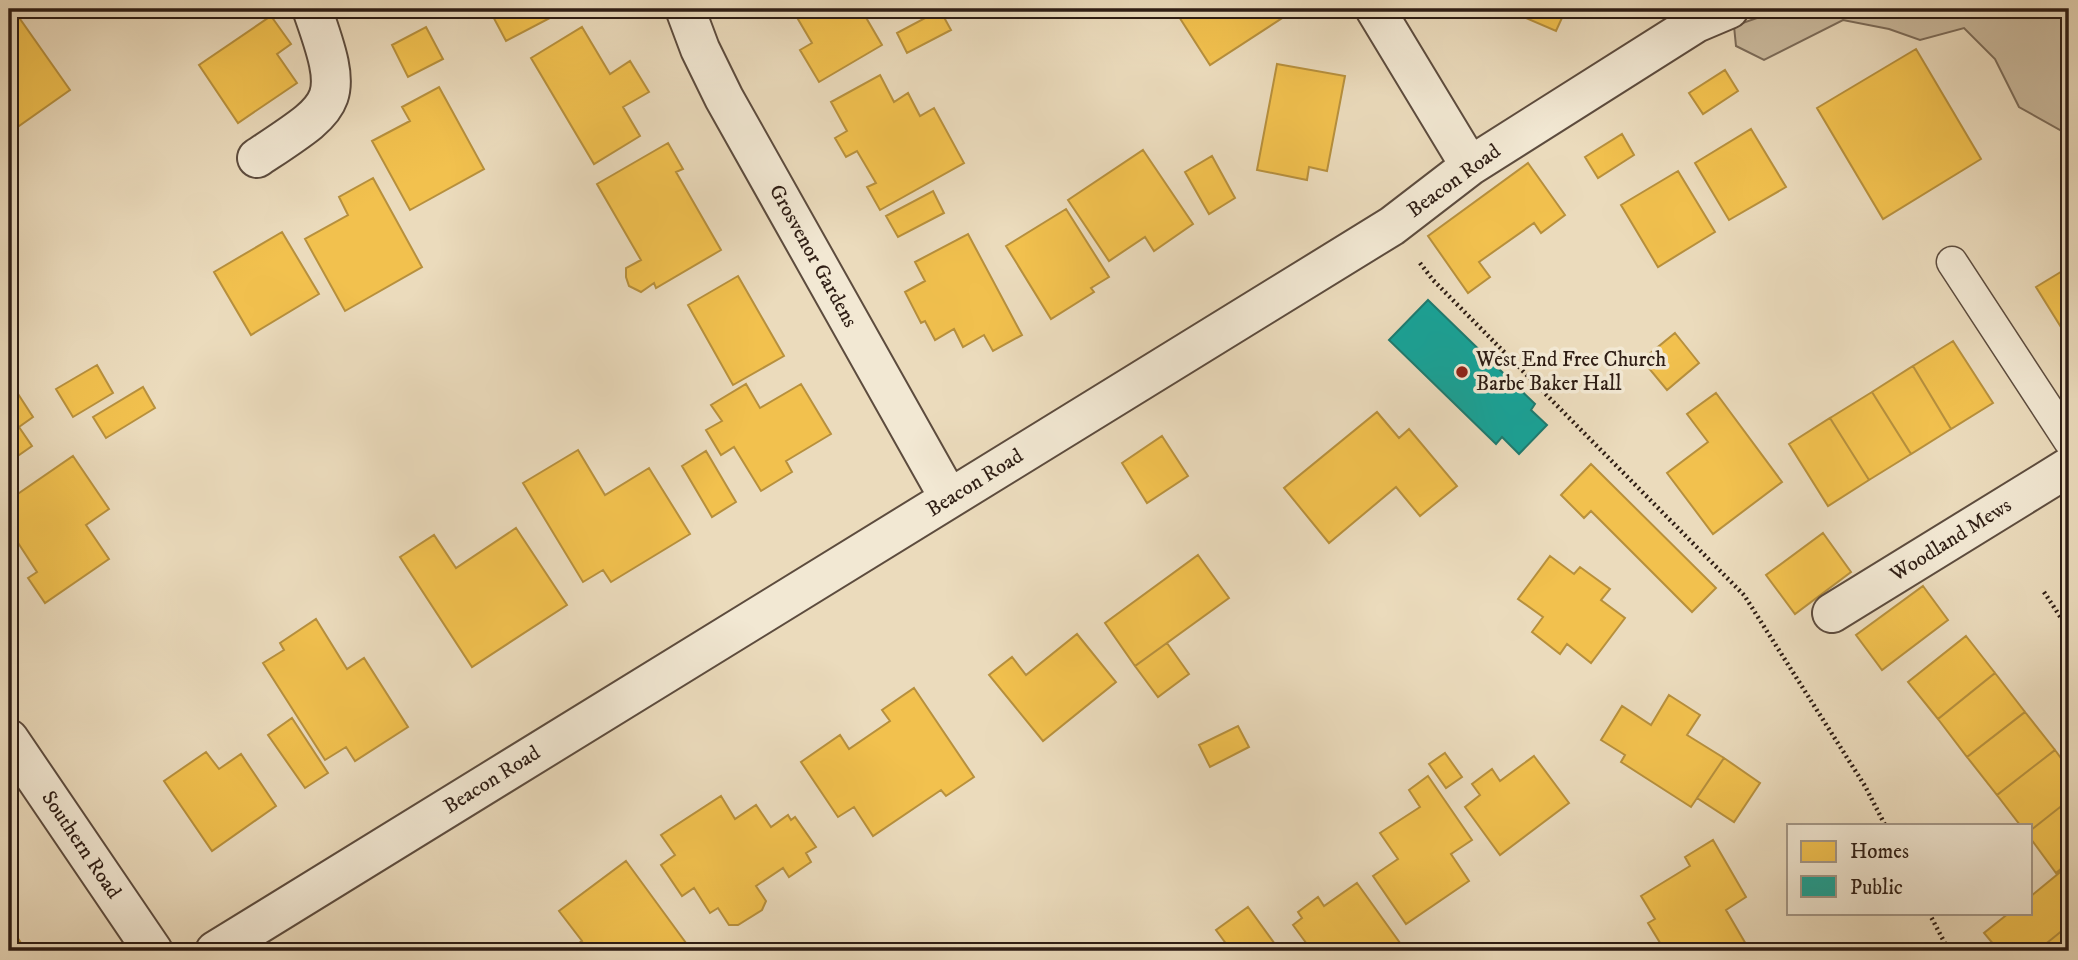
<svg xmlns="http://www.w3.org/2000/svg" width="2078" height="960" viewBox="0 0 2078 960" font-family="'IM FELL DW Pica',serif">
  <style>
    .green { fill: #cbbb9f; stroke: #7c6c5a; stroke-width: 2 }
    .homes { fill: #f2c14e; stroke: #b7903d; stroke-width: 2 }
    .public { fill: #17a398; stroke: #1e7b70; stroke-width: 2 }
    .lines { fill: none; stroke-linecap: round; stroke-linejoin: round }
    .lane-casing { stroke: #5d4c3e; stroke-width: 33 }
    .street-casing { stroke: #5d4c3e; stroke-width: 42 }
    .path { stroke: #2e1d14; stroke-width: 4.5; stroke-dasharray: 2 3.5; stroke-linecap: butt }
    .lane { stroke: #f2e8d3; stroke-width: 30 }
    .street { stroke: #f2e8d3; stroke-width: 38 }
    .poi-dot { fill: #8f2418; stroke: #f2e8d3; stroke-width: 2.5 }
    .labels { text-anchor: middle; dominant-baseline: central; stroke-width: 7; stroke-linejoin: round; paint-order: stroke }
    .street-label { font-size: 21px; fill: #2e1d14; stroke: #f2e8d3 }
    .poi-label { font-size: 21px; fill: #2e1d14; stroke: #f2e8d3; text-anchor: start }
  </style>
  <rect width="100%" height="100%" fill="#ebdbbc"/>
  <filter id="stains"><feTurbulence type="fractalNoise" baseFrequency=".00286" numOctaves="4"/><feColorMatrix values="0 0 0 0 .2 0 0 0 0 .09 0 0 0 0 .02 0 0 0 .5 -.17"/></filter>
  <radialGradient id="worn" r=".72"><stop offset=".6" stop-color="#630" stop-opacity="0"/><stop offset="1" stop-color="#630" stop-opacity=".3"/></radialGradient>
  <!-- green -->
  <path class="green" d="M 1783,9 L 2069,9 L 2069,135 L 2019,107 L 1995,59 L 1964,28 L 1920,40 L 1889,29 L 1843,20 L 1764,60 L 1736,46 L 1734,26 Z"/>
  <!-- homes -->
  <path class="homes" d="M 9,9 L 13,9 L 70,90 L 9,133 Z
    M 489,9 L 567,9 L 506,41 Z
    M 792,9 L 861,9 L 882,45 L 819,82 L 800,50 L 812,43 Z
    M 1174,9 L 1287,9 L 1290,13 L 1210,65 Z
    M 1505,9 L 1566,9 L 1556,31 Z
    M 940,10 L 951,30 L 907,53 L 897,33 Z
    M 271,16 L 291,44 L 277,54 L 297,83 L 238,123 L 199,65 Z
    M 426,27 L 443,59 L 408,77 L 392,45 Z
    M 582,27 L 610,74 L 630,61 L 649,92 L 623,107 L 640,136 L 594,164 L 531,58 Z
    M 1916,49 L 1981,159 L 1883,219 L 1817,108 Z
    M 1277,64 L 1345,76 L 1327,171 L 1309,167 L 1307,180 L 1257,170 Z
    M 1725,70 L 1738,91 L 1703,114 L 1689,93 Z
    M 880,75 L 894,102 L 908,93 L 920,116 L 934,108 L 964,163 L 880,210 L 867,187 L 876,183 L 857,151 L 846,157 L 835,138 L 847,131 L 831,102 Z
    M 439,87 L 484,169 L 410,210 L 372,141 L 410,121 L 402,107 Z
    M 1751,129 L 1786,187 L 1729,220 L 1695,163 Z
    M 1622,134 L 1634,155 L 1598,178 L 1585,157 Z
    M 668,143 L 683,169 L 676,172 L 721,250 L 656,288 L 654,283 L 641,292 L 629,286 L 626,277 L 626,268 L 641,260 L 597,184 Z
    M 1143,150 L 1193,224 L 1154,251 L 1145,237 L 1109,261 L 1068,200 Z
    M 1212,156 L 1235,198 L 1209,214 L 1185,172 Z
    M 1528,163 L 1565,215 L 1541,233 L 1534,223 L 1479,262 L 1490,277 L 1468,293 L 1428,236 Z
    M 1678,171 L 1715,232 L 1658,267 L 1621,205 Z
    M 373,178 L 422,267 L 345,311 L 305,239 L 348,215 L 339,197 Z
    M 933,191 L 944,213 L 898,237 L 886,216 Z
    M 1066,209 L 1109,277 L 1091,288 L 1094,292 L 1051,319 L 1006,246 Z
    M 282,232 L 319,294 L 251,335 L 214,272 Z
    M 968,234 L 1022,335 L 993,351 L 984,335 L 963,347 L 954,329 L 935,340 L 925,321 L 921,323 L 905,292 L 925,281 L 915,262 Z
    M 2069,267 L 2069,340 L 2036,287 Z
    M 738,276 L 784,356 L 733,385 L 688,305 Z
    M 1675,333 L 1699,363 L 1667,390 L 1642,360 Z
    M 1953,341 L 1993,403 L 1951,429 L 1913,366 Z
    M 97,365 L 113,393 L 73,417 L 56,389 Z
    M 1913,366 L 1951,429 L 1911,454 L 1872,392 Z
    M 9,380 L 33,417 L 19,427 L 32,446 L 9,462 Z
    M 746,384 L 760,408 L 801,384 L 831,434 L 786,461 L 792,472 L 761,491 L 734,447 L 721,455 L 706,430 L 722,421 L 711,405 Z
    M 143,387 L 155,408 L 106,438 L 93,417 Z
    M 1872,392 L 1911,454 L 1869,480 L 1830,418 Z
    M 1716,393 L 1782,482 L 1713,534 L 1667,473 L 1708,442 L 1687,414 Z
    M 1377,412 L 1399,438 L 1409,429 L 1457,486 L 1420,516 L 1396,487 L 1329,543 L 1284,488 Z
    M 1830,418 L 1869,480 L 1828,506 L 1789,444 Z
    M 1162,436 L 1188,476 L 1147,503 L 1122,463 Z
    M 578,450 L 605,495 L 649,468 L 690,534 L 611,582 L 603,570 L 583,582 L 523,483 Z
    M 706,451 L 736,502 L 712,517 L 682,466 Z
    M 73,456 L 109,509 L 86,525 L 109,559 L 45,603 L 28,578 L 37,572 L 9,529 L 9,500 Z
    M 1591,464 L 1716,588 L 1692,612 L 1591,511 L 1584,518 L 1561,495 Z
    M 516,528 L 567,605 L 472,667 L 400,557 L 434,535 L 456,568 Z
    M 1823,533 L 1851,572 L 1795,614 L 1766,575 Z
    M 1198,555 L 1229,598 L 1135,666 L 1105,623 Z
    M 1550,556 L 1574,574 L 1580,567 L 1610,589 L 1601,600 L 1625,618 L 1591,663 L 1567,644 L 1560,654 L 1532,632 L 1543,617 L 1518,599 Z
    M 1923,586 L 1948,620 L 1882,670 L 1856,635 Z
    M 316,619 L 347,669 L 364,658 L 408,727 L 355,761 L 346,747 L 325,760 L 263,663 L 284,650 L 280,643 Z
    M 1077,634 L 1116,682 L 1043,741 L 989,675 L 1012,657 L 1026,675 Z
    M 1966,636 L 1995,673 L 1938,719 L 1908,682 Z
    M 1167,643 L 1189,674 L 1158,697 L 1135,666 Z
    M 1995,673 L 2025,712 L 1967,757 L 1938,719 Z
    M 914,688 L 974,777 L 946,796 L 941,790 L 873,836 L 854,807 L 838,817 L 801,762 L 840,735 L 849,749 L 890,721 L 882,710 Z
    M 1669,695 L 1700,715 L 1687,735 L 1724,758 L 1691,807 L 1621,762 L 1625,755 L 1601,740 L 1622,706 L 1651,725 Z
    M 2025,712 L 2055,750 L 1997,795 L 1967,757 Z
    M 292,718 L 328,773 L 305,788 L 268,735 Z
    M 1238,726 L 1249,747 L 1210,767 L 1199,745 Z
    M 2055,750 L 2069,769 L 2069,800 L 2031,830 L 2031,825 L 2020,825 L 1997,795 Z
    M 206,752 L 219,769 L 241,754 L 276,806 L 212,851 L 164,781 Z
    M 1445,753 L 1462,777 L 1446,788 L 1429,764 Z
    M 1534,756 L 1569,803 L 1500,855 L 1465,807 L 1480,795 L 1472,784 L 1492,769 L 1500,781 Z
    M 1724,758 L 1760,783 L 1734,822 L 1697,798 Z
    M 1428,776 L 1472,840 L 1451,854 L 1469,881 L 1406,924 L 1373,876 L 1398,859 L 1380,833 L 1420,807 L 1409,790 Z
    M 721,796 L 735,819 L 756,805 L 771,827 L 788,815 L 791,820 L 795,817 L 816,847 L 806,853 L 811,862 L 789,877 L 783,868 L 756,886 L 766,901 L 762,910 L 738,925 L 729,925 L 718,908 L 710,913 L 694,888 L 682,896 L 661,865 L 675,855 L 661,835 Z
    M 2069,800 L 2069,862 L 2056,873 L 2031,839 L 2031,830 Z
    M 1713,840 L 1746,897 L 1726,910 L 1750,951 L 1665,951 L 1648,923 L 1655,919 L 1641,896 L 1690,866 L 1685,857 Z
    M 626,861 L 686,943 L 675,951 L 567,951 L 582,941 L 559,911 Z
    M 2064,869 L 2069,876 L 2069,925 L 2037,951 L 1999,951 L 1984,933 L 2009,913 L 2031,913 L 2031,896 Z
    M 1357,883 L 1400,943 L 1388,951 L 1312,951 L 1293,925 L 1302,918 L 1298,912 L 1318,897 L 1324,906 Z
    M 1248,907 L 1280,951 L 1218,951 L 1227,945 L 1216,930 Z
    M 9,924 L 26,951 L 9,951 Z
    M 2069,925 L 2069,951 L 2037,951 Z"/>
  <!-- public -->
  <path class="public" d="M 1428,300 L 1535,404 L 1531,410 L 1547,425 L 1519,454 L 1502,437 L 1496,444 L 1389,340 Z"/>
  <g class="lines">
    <defs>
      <path id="lane" d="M 1952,262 L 2069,441"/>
      <path id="street" d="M 685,9 L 700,49 L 724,98 L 949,498
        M 1375,9 L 1470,166
        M 257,158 C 338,104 346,104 312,9
        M 1832,613 L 2069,467
        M 9,739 L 153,951
        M 215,951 L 1392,226 L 1470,166 L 1696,23 L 1729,9"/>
    </defs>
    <!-- lane casing -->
    <use href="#lane" class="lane-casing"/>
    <!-- street casing -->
    <use href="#street" class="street-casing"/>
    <!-- path -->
    <path class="path" d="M 1420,263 L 1433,280 L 1744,595 L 1865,786 L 1885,825
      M 2044,592 L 2069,630
      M 1929,913 L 1949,951"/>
    <!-- lane -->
    <use href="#lane" class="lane"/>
    <!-- street -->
    <use href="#street" class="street"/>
  </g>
  <!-- markers -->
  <circle class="poi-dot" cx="1462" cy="372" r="7"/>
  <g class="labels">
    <!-- street labels -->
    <g class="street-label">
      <text transform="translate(1454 181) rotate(-36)">Beacon Road</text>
      <text transform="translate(813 256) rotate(61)">Grosvenor Gardens</text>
      <text transform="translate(975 483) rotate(-32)">Beacon Road</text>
      <text transform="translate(1951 540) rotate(-32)">Woodland Mews</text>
      <text transform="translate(492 780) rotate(-32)">Beacon Road</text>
      <text transform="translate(81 845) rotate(56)">Southern Road</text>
    </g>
    <!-- poi labels -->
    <g class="poi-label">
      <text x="1476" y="360">West End Free Church<tspan x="1476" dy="24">Barbe Baker Hall</tspan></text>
    </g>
  </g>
  <!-- margin -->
  <rect width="2078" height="960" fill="none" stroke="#ebdbbc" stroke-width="35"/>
  <rect x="10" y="10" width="2057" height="939" fill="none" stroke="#2e1d14" stroke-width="3.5"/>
  <rect x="18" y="18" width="2043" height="925" fill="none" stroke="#2e1d14" stroke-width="2"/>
  <!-- legend -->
  <rect x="1787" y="824" width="245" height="91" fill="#f2e8d3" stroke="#a49787" stroke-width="2"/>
  <rect x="1801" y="841" width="35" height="21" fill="#f2c14e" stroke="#a49787" stroke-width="2"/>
  <text x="1850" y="858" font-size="21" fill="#2e1d14">Homes</text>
  <rect x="1801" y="876" width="35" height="21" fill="#17a398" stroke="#a49787" stroke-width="2"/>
  <text x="1850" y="894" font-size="21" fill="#2e1d14">Public</text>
  <rect width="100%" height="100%" filter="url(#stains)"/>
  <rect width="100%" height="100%" fill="url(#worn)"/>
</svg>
